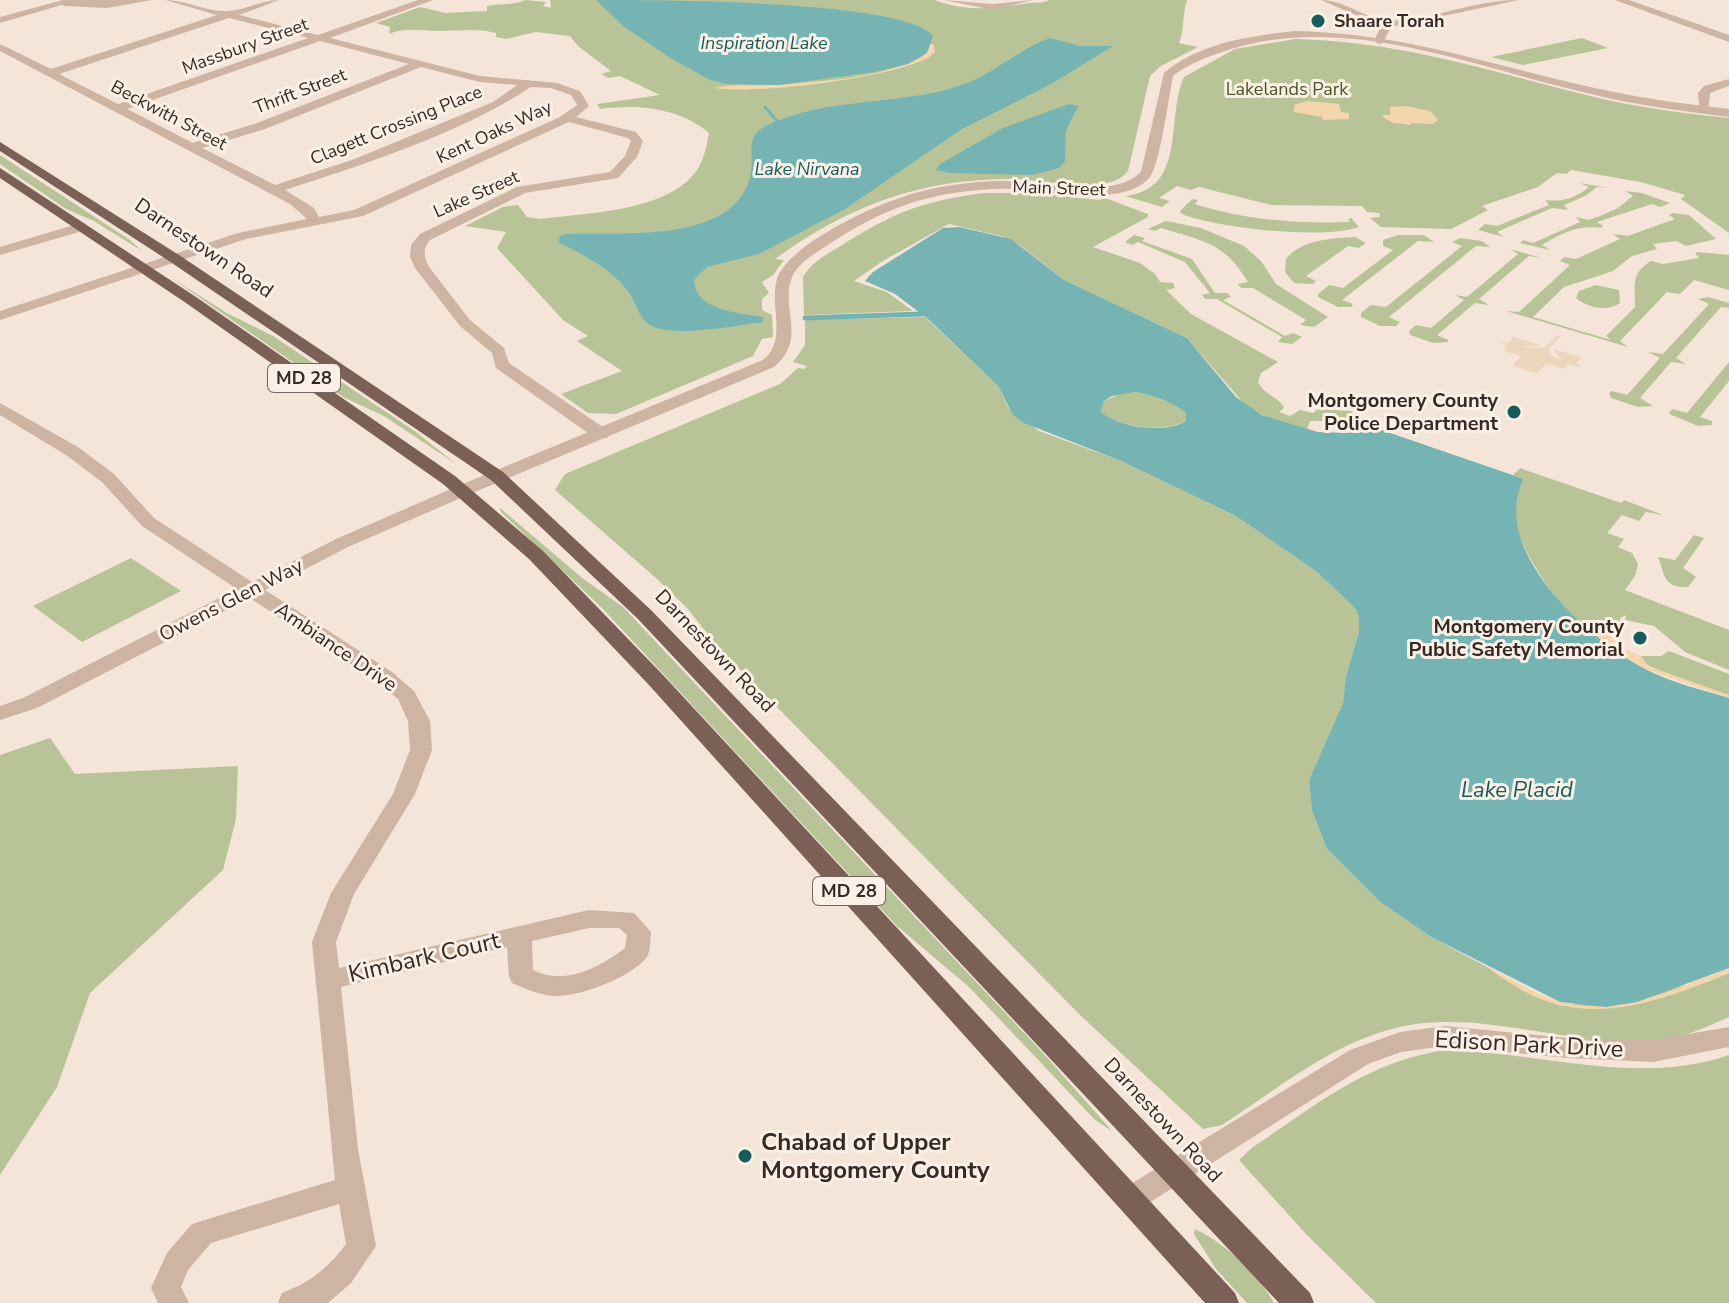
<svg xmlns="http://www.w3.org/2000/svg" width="1729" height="1303" viewBox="0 0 1729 1303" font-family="'Nunito Sans',sans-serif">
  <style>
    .green { fill: #b8c497 }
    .sand { fill: #f3d6ab }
    .plaza { fill: #edd6be }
    .water { fill: #75b4b3; fill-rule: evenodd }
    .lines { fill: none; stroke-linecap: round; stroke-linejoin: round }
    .stream-far1 { stroke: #75b4b3; stroke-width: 3 }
    .stream { stroke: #75b4b3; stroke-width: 5 }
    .minor { fill: #cdb4a3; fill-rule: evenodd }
    .tertiary { fill: #cdb4a3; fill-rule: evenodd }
    .primary { fill: #7b6055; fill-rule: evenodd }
    .poi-dot { fill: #175c5d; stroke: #fbf0e5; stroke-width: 3 }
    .labels { text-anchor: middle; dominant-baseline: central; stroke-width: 6; stroke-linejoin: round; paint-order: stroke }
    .far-poi-label { font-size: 18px; font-weight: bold; fill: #372a26; stroke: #fbf0e5; text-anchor: start }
    .far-water-label { font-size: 18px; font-style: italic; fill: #175c5d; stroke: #fbf0e5 }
    .far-street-label { font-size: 18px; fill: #372a26; stroke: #fbf0e5 }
    .far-park-label { font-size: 18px; fill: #495827; stroke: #fbf0e5 }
    .shield { fill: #fbf0e5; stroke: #72655f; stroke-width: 2 }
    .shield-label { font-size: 18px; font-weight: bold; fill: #372a26 }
    .street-label { font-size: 20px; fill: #372a26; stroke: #fbf0e5 }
    .poi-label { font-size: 20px; font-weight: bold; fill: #372a26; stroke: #fbf0e5; text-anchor: end }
    .water-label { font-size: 22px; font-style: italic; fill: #175c5d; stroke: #fbf0e5 }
    .near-street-label { font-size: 24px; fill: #372a26; stroke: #fbf0e5 }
    .near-poi-label { font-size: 24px; font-weight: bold; fill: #372a26; stroke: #fbf0e5; text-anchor: start }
  </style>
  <rect width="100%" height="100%" fill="#f4e5d8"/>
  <!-- green -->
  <path class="green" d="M 525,0 L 546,2 L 543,6 L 551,8 L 550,0 L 934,0 C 970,13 993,8 1030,3 C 1038,2 1041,4 1049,0 L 1187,0 C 1182,15 1185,28 1179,43 L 1198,47 L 1161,66 L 1150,76 L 1128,171 C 1110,196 1043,180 1015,179 C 923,178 849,205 775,259 L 784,260 L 773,275 L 762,282 L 769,293 L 762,299 L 762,310 L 772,315 L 773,337 L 762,339 L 753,356 L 616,414 L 588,413 L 561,394 L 622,371 L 577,341 L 588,336 L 563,320 L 497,248 L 506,232 L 465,226 L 503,207 L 518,205 L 527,217 L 540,219 C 585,213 663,212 694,174 C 704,162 706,148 709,133 C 679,108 639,104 600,109 L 597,104 L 660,95 L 620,76 L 608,78 L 601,74 L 611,71 L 578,46 L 570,36 L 536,32 L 506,39 L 496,37 L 496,33 C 476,28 460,31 439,31 C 421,31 407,27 389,34 L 390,27 L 376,23 L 420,7 L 446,13 L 487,11 L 487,6 C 500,3 512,6 525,0 Z
    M 1582,38 L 1608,48 L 1523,65 L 1491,57 Z
    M 1295,39 C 1400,42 1479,68 1578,93 C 1627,106 1678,113 1729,118 L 1729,233 L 1681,199 L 1685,195 L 1641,182 L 1571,170 L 1567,174 L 1557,173 L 1538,187 L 1482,206 L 1488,210 L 1451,229 L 1381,227 L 1370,218 L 1380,217 L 1379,213 L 1367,212 L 1362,206 L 1271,205 L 1199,187 L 1191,190 L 1177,186 L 1159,198 L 1170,201 L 1162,207 L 1125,196 C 1188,189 1165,119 1184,77 L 1235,49 Z
    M 0,155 L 130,240 L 142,251 L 94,221 L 66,209 L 0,164 Z
    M 1580,183 L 1608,188 L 1597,187 L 1585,196 L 1564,205 L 1568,210 L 1552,208 L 1497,232 L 1504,237 L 1478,230 L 1485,224 L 1497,226 L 1549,205 L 1545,200 C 1562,202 1574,199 1589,187 Z
    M 1625,191 L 1642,193 L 1670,203 L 1660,207 L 1652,204 L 1597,222 L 1603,226 L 1601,228 C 1578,225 1562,233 1542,245 L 1550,250 L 1520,243 L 1523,240 L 1533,243 L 1580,222 L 1576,217 L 1588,220 L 1600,216 L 1618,208 L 1633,196 Z
    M 983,193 L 1031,193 L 1100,200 L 1105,198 L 1148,214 L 1148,217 L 1093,247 L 1140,263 L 1155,274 L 1160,282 L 1173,283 L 1175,288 L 1166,290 L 1191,314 L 1278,362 L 1261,373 L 1258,382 C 1264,395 1279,397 1284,408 L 1279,412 L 1290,416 L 1300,410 L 1313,413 L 1318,409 L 1351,411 L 1358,418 L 1347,421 L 1310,421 L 1307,429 L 1277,421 L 1248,408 L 1187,338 L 1064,280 L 1020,245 L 1001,236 L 949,224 L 881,262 L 854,281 L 887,292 L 913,311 L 804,315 L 803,277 C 812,262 827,254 842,245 C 895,212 920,202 983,193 Z
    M 1192,199 L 1198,200 L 1195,204 C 1245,220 1297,224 1350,222 L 1348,219 L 1351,218 L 1359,227 C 1323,240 1218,228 1182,214 L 1180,211 Z
    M 1673,213 L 1689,215 L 1716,239 L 1686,246 L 1676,241 L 1653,244 L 1657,249 L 1632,256 L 1613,271 L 1564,287 L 1533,317 L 1611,340 L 1606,336 L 1635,307 C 1635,285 1631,273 1651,261 L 1663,264 L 1699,258 L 1695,253 L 1698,252 L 1729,255 L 1729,290 L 1694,280 L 1680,294 L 1667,292 L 1620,341 L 1628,347 L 1506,311 L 1519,312 L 1570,265 L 1560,261 L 1564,257 L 1576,259 L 1620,239 L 1613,234 L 1628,236 L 1675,219 L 1669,215 Z
    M 1166,221 L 1201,228 L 1244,246 L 1261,261 L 1276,284 L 1328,317 L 1314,327 L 1300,325 L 1306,320 L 1253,288 L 1241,288 L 1238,284 L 1248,282 C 1224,242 1203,241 1161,228 L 1155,231 L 1148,229 Z
    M 1134,235 L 1145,238 L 1142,241 L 1192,259 L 1215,293 L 1227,293 L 1231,297 L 1223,300 L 1285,336 L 1293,333 L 1302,337 L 1292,344 L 1278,342 L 1282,337 L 1217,299 L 1205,299 L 1202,295 L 1210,293 L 1185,262 L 1138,242 L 1132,245 L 1125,242 Z
    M 1398,235 L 1424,235 L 1434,242 L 1418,241 L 1342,300 L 1353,304 L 1351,307 L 1338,307 L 1318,297 L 1318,294 L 1329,285 L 1343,288 L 1393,250 L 1383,246 L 1383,240 Z
    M 1355,237 L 1366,243 L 1359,248 L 1348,246 L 1306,276 L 1316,281 L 1313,284 L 1294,283 L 1285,272 L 1286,259 C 1301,240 1332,238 1355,237 Z
    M 1460,238 L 1482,241 L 1490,247 L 1476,246 L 1389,317 L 1400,322 L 1396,326 L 1380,326 L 1361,317 L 1361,313 L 1371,305 L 1386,307 L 1462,246 L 1452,242 Z
    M 1510,249 L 1542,258 L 1529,256 L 1479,299 L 1489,305 L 1475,303 L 1437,335 L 1448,340 L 1448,342 L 1433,343 L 1410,335 L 1409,331 L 1416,325 L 1431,328 L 1464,300 L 1455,295 L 1467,297 L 1518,254 Z
    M 170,277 L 227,313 L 273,336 L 416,432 L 456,464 L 384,416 L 343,397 Z
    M 1596,285 L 1619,290 L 1620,303 C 1607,312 1588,308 1576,298 L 1579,291 Z
    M 1708,297 L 1729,303 L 1729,308 L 1721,307 L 1676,358 L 1686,364 L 1671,362 L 1640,398 L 1653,406 L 1638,407 L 1611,398 L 1609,393 L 1612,391 L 1627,395 L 1660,358 L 1648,352 L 1663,354 L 1709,304 L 1698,299 Z
    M 925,317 L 998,386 L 1008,407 L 1039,431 L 1121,461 L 1236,516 L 1317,572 L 1355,608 L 1359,617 L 1359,632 L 1346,676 L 1343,703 L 1309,780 L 1312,811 L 1327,849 L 1379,901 L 1431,937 L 1489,968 L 1530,994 L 1561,1006 L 1710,981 L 1729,973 L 1729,1017 C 1709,1026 1687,1036 1666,1039 C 1581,1051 1500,1013 1416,1024 C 1343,1034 1282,1086 1222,1125 L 1203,1129 L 1080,1015 L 718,647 L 687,608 L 656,578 L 555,490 L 565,474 L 763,391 L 780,384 L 798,368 L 804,369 L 807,366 L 793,362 L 805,345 L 805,320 Z
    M 1729,362 L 1729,381 L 1700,417 L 1712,421 L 1712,425 L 1698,426 L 1669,414 L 1672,409 L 1687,413 Z
    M 1135,392 C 1153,395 1172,402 1186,413 L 1186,421 C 1163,433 1121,428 1101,412 L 1104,401 L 1122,393 Z
    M 1520,468 L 1621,503 L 1624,500 L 1663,515 L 1646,512 L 1639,521 L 1622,515 L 1607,533 L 1624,539 L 1618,547 L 1632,553 L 1638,564 L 1635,576 L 1625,590 L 1729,630 L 1729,670 L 1685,652 L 1654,626 L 1625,620 L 1626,615 L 1620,618 L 1621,622 L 1611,624 L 1608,633 C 1603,633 1594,633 1589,631 C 1569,623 1525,556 1519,534 C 1513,516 1515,496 1524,479 L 1513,475 Z
    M 499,507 L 581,577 L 623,607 L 1043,1053 L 1112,1131 L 1095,1120 L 969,987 L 897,926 L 604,610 L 501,512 Z
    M 1694,535 L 1704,538 L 1683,568 L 1696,577 L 1688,587 C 1663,588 1665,575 1658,557 L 1675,560 Z
    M 131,558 L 181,591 L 82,642 L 33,606 Z
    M 1669,651 L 1729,674 L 1729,695 L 1687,683 L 1643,663 L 1641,656 L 1661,656 Z
    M 50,738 L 75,774 L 238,766 L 236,819 L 223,870 L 90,993 L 57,1087 L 0,1175 L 0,755 Z
    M 1439,1051 C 1536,1049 1633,1088 1729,1055 L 1729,1303 L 1376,1303 L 1306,1234 L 1239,1160 L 1253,1147 C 1315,1106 1364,1064 1439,1051 Z
    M 1195,1229 C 1225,1243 1258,1274 1274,1303 L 1247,1303 L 1216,1269 L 1194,1234 Z"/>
  <!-- sand -->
  <path class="sand" d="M 929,43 L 934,45 L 935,52 L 928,58 C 889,78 757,95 714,88 C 731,84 750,86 769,85 C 818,82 877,79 922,57 Z
    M 1307,101 L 1339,104 L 1341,112 L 1349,113 L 1349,119 L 1323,120 L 1322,117 L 1294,112 L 1294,105 Z
    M 1406,106 L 1430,111 L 1438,120 L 1432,124 L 1410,123 L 1411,125 L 1393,123 L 1383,117 L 1382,115 L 1390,115 L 1390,107 Z
    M 1589,631 L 1608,633 L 1618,646 L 1641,656 L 1648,666 L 1729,695 L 1729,698 L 1645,669 Z
    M 1489,968 C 1512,979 1538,996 1562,1002 C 1620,1017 1676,988 1729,968 L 1729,973 C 1661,1001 1590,1029 1520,989 C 1510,982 1498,977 1489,968 Z"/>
  <!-- plaza -->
  <path class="plaza" d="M 1557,335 L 1561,337 L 1548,349 L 1553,357 L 1564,359 L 1558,356 L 1553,349 L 1581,357 L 1576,363 L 1581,365 L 1579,367 L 1569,364 L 1564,369 L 1546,364 L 1537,373 L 1526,370 L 1512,365 L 1521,356 L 1504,351 L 1508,346 L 1499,343 L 1507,343 L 1513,337 L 1541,345 L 1520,347 L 1543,348 Z"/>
  <!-- water -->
  <path class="water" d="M 596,0 C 656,0 906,0 933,36 L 927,53 L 908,64 L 875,72 L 779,85 L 726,84 L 710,80 L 672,59 L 623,26 Z
    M 1050,38 L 1080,46 L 1113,46 L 1053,83 L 962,129 L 845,209 L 759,254 L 707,267 L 694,280 C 695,311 740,313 763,317 L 763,322 C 737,325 667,340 647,323 C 638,316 635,300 628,291 C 609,267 585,256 558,242 L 560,236 L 566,234 C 620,232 741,245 751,171 C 754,151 744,136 768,125 C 826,97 897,106 959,86 C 992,76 1018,49 1050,38 Z
    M 1069,104 L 1078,106 L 1066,131 L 1065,162 L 1059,168 L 1033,175 L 949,173 L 936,170 L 940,164 L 1003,128 Z
    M 959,227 L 1011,239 L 1064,280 L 1187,338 L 1236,397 L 1262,415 L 1318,432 L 1348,433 L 1367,425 L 1524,479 C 1487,550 1590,641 1647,670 C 1673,683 1702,690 1729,698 L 1729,968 L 1637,1002 L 1606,1007 L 1560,1002 L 1431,937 L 1379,901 L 1327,849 L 1312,811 L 1309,780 L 1343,703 L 1346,676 L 1359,632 L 1359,617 L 1355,608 L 1317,572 L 1236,516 L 1121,461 L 1024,423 L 1013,415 L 998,386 L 928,319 L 895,294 L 865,281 L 873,272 L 943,228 ZM 1135,392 C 1153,395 1172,402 1186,413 L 1186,421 C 1164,434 1121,428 1101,412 L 1104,401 L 1112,396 Z"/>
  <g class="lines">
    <!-- stream-far1 -->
    <path class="stream-far1" d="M 765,107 L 777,121"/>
    <!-- stream -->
    <path class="stream" d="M 805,318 L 922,314"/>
    <!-- minor -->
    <path class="minor" d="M 123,0 L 152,0 L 107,8 L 64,6 L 59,3 L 64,0 Z
      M 165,0 C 186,0 210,13 229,11 C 246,10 261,0 279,0 L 239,15 L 318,35 L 418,0 L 433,0 L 330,38 L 480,76 L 557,83 L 580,91 L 589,106 L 576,117 L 636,132 L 643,141 L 637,157 L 618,178 L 525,193 L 430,240 C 422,249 424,257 429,267 L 470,320 L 504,348 L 509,363 L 607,430 L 609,434 L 607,438 L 595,438 L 496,368 L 492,353 L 460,326 L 415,268 L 410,257 L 411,245 L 420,234 L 517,187 L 610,172 L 625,156 L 631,141 L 628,138 L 569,122 L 363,216 L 246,239 L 0,320 L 0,311 L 238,233 L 307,219 L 290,204 L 0,51 L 0,44 L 51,69 L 217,15 ZM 229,18 L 308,38 L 118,104 L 59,74 ZM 320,41 L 409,64 L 257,123 L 193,143 L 127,109 ZM 421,67 L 480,82 L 517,85 L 493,102 L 352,160 L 275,185 L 202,148 L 265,129 ZM 531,87 L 551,88 L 571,95 L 577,105 L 560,117 L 354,210 L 319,217 L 314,208 L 285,190 C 365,164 461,133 531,87 Z
      M 944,0 L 993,4 L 1033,0 L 993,10 Z
      M 1321,0 C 1346,0 1370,22 1391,21 C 1434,19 1475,0 1519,0 L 1391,27 L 1383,43 L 1379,44 L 1374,41 L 1381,26 Z
      M 1615,0 L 1629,0 L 1729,35 L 1729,42 Z
      M 1729,79 L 1729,86 L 1710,93 L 1708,112 L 1700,112 L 1698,93 L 1704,86 Z
      M 81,223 L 86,224 L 86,230 L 0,255 L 0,247 Z
      M 0,403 L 78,447 L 114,474 L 154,518 L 252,582 L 336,539 L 458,486 L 470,486 L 473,490 L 470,494 L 348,547 L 265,590 L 392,672 L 414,691 L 430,721 L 432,750 L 415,794 L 354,894 L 336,942 L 339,968 L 589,910 L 634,913 L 651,932 C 650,940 651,950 647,957 C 632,977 579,997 555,996 C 539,995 526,989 512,983 L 509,976 L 507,947 L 341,987 L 358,1149 L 376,1246 L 351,1283 L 328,1303 L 278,1303 L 282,1293 C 311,1282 328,1268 346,1244 L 339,1204 L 211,1243 L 188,1270 L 181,1287 L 189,1303 L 158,1303 L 151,1288 L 167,1253 L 192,1224 L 335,1180 L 312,942 L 331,893 L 393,794 L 410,750 L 408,721 L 398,699 L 378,682 L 250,598 L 37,708 L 0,720 L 0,706 L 23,698 L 237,589 L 142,526 L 102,482 L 66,455 L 0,415 ZM 589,928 L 619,928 L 627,935 L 625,948 C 599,968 564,986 533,970 L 532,941 Z
      M 1445,1026 L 1568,1038 L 1653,1040 L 1729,1027 L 1729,1047 L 1653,1062 L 1568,1058 L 1445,1046 L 1401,1052 L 1368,1064 L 1141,1208 L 1131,1211 L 1121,1208 L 1117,1199 L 1121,1190 L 1350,1050 L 1400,1032 Z"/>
    <!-- tertiary -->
    <path class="tertiary" d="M 63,0 L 79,0 L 0,23 L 0,17 Z
      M 1294,31 C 1405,33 1489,65 1595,88 C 1639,98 1684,104 1729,109 L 1729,117 C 1683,111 1636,105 1591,94 C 1472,67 1344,10 1222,52 C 1205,58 1188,64 1173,76 C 1169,95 1160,165 1150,177 C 1124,208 1051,191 1015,189 C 994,188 974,190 954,193 C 906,200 864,220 825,247 C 814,254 799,263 793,275 C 778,306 809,338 774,367 L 470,494 L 464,495 L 455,490 L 458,486 L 763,360 C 788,340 769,306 777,279 C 787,247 866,209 897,199 C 929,187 965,182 999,181 C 1040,180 1109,202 1141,172 L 1164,73 C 1199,43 1250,36 1294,31 Z"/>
    <!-- primary -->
    <path class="primary" d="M 0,142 L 179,255 L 503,472 L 652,611 L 1310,1293 L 1314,1303 L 1279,1303 L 638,619 L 491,480 L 169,261 L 0,151 Z
      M 0,168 L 196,297 L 455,476 L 543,551 L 663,675 L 1235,1293 L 1239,1303 L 1205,1303 L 649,685 L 529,559 L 443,484 L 186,303 L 0,178 Z"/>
  </g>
  <!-- markers -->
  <g class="poi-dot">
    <circle cx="1318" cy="21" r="8"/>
    <circle cx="1514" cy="412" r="8"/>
    <circle cx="1640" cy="638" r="8"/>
    <circle cx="745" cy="1156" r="8"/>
  </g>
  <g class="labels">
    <!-- far-poi labels -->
    <g class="far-poi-label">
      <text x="1334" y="21">Shaare Torah</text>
    </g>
    <!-- far-water labels -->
    <g class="far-water-label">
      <text x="764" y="43">Inspiration Lake</text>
      <text x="807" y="169">Lake Nirvana</text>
    </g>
    <!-- far-street labels -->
    <g class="far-street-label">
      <text transform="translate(245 46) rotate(-20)">Massbury Street</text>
      <text transform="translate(300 91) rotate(-21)">Thrift Street</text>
      <text transform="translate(169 115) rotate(28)">Beckwith Street</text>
      <text transform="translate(396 125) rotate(-22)">Clagett Crossing Place</text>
      <text transform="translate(494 132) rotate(-25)">Kent Oaks Way</text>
      <text transform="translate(1059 188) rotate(2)">Main Street</text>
      <text transform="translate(476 194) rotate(-24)">Lake Street</text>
    </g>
    <!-- far-park labels -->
    <g class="far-park-label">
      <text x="1287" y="89">Lakelands Park</text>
    </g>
    <!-- shield labels -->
    <g class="shield">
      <rect x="268" y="364" width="72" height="28" rx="6"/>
      <rect x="813" y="877" width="72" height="28" rx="6"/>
    </g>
    <g class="shield-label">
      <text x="304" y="378">MD 28</text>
      <text x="849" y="891">MD 28</text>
    </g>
    <!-- street labels -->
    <g class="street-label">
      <text transform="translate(204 248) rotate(34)">Darnestown Road</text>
      <text transform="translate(231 600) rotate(-27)">Owens Glen Way</text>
      <text transform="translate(336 647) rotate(34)">Ambiance Drive</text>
      <text transform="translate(715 651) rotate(46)">Darnestown Road</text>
      <text transform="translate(1163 1120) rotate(47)">Darnestown Road</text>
    </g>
    <!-- poi labels -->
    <g class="poi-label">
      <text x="1498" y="400">Montgomery County<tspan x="1498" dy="23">Police Department</tspan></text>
      <text x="1624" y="626">Montgomery County<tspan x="1624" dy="23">Public Safety Memorial</tspan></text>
    </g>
    <!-- water labels -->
    <g class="water-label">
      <text x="1517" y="790">Lake Placid</text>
    </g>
    <!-- near-street labels -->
    <g class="near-street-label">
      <text transform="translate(424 957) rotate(-13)">Kimbark Court</text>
      <text transform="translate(1529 1044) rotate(3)">Edison Park Drive</text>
    </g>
    <!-- near-poi labels -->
    <g class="near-poi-label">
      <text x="761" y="1142">Chabad of Upper<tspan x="761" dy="28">Montgomery County</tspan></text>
    </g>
  </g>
</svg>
